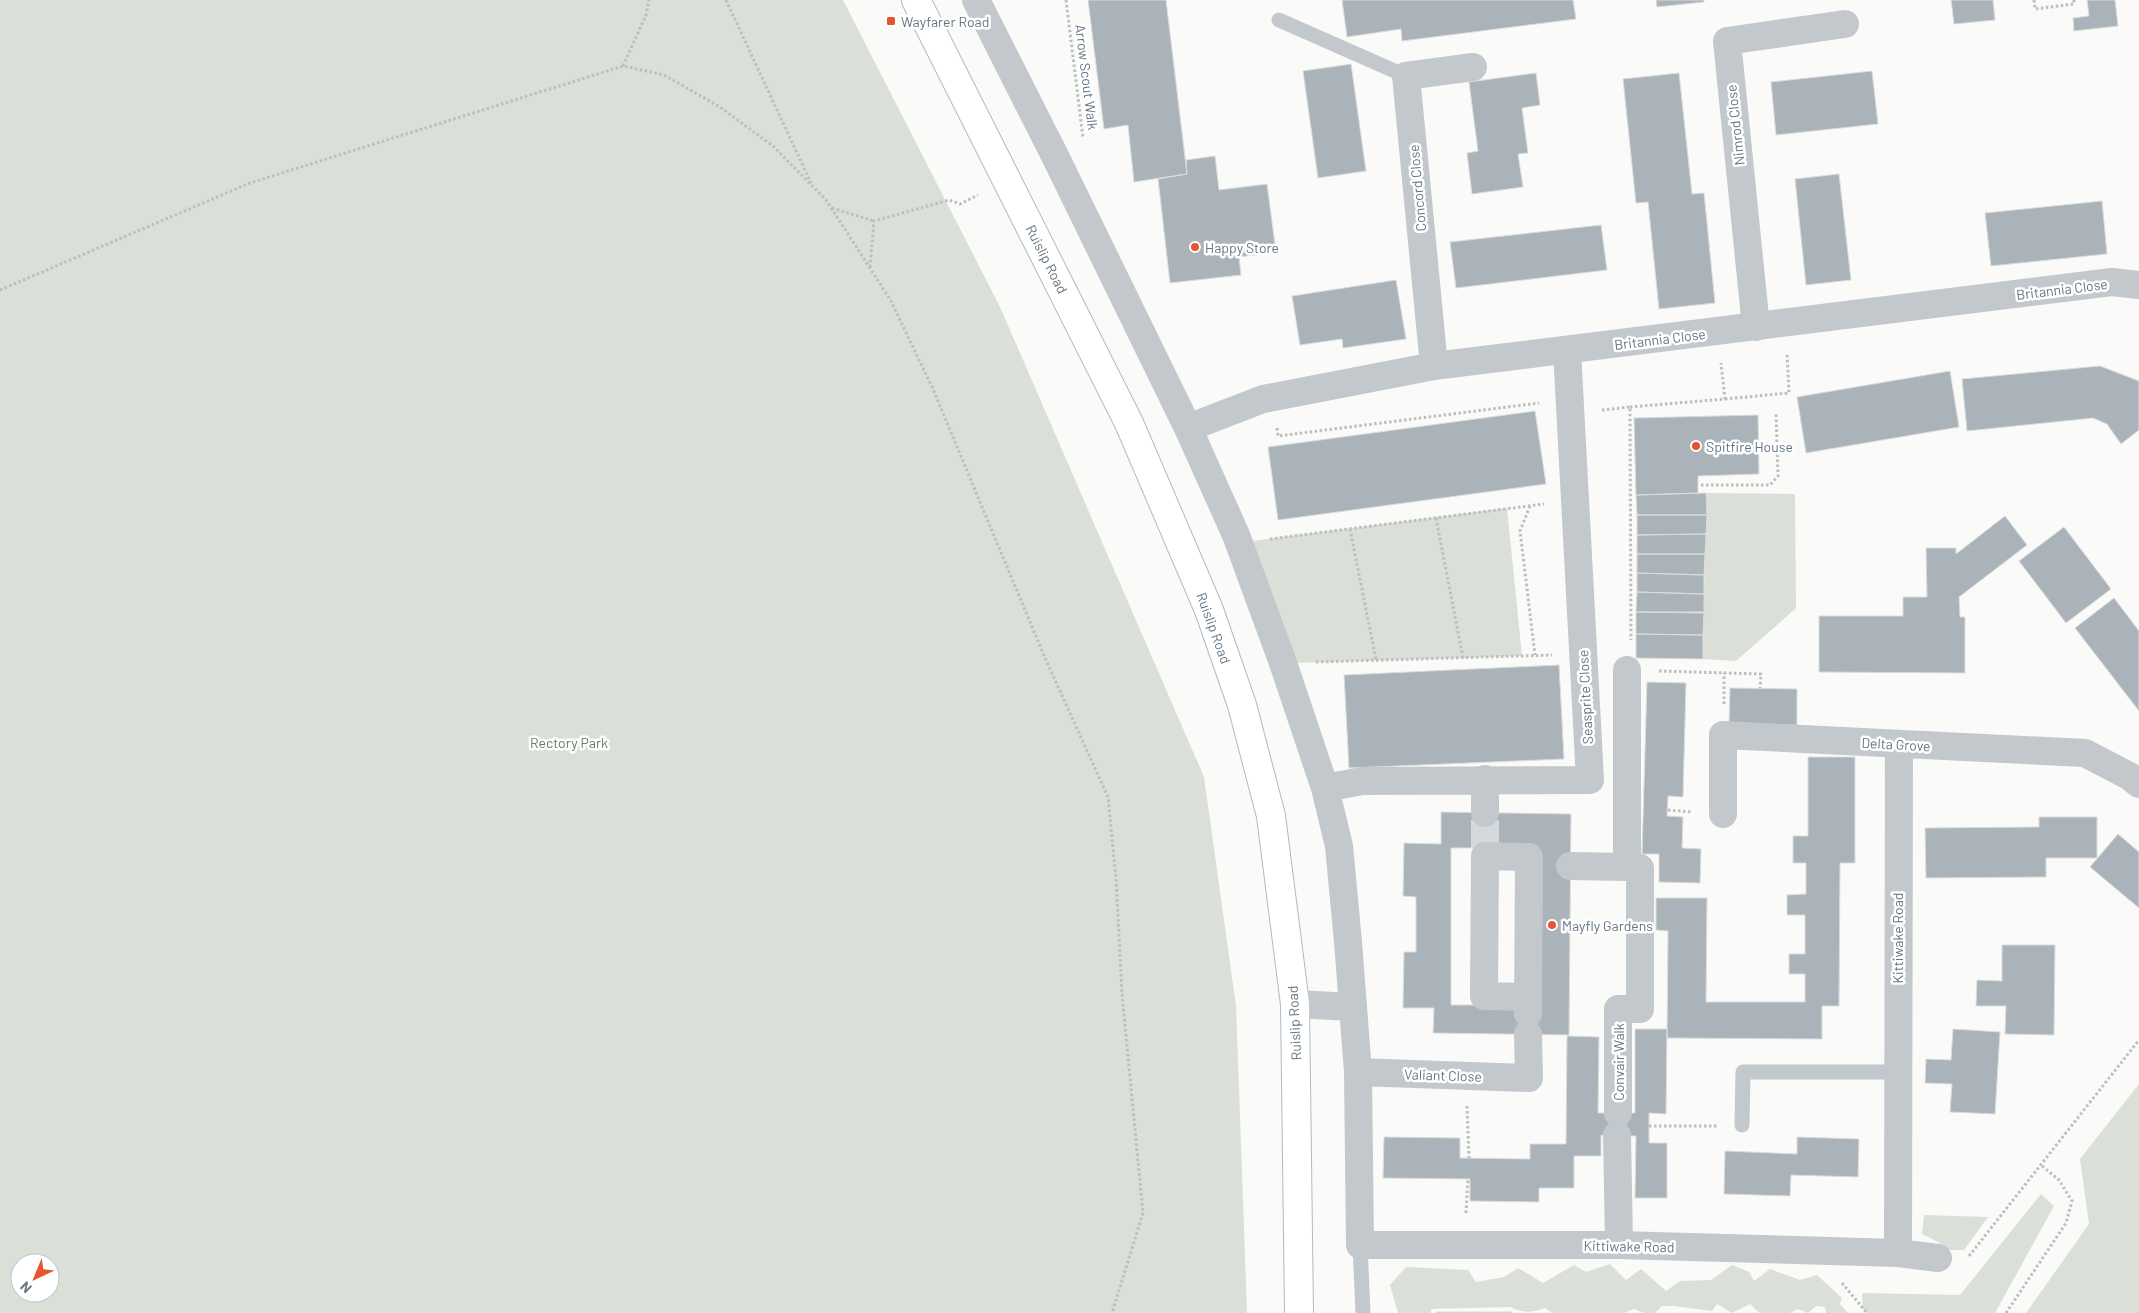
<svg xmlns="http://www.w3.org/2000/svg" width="2139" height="1313" viewBox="0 0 2139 1313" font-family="Barlow,sans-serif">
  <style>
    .green { fill: #dadfd7; fill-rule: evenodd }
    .building { fill: #aab3b9; stroke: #dcdcda; fill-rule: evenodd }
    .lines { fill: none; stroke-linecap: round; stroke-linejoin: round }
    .street-tunnel { stroke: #d5d9db; stroke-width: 28; stroke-dasharray: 28 14; stroke-linecap: butt }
    .secondary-casing { stroke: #b3babf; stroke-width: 30 }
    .path { stroke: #bbbfc2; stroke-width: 3; stroke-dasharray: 2.5 2.5; stroke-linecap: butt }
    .lane { stroke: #c3c8cc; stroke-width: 15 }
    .street { stroke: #c3c8cc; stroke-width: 28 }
    .secondary { stroke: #fff; stroke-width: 28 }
    .poi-dot { fill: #e4572e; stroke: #fff; stroke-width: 2 }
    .labels { text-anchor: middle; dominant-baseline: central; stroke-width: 5; stroke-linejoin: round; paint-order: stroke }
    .poi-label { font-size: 14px; fill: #657683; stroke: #fff; text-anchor: start }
    .street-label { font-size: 14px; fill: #657683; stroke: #fff }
    .park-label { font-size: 14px; fill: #687a64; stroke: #fff }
  </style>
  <rect width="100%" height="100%" fill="#fafaf8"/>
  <!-- green -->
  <path class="green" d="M 0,0 L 843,0 L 1000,307 L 1204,777 L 1236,1006 L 1247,1313 L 0,1313 ZM 20,1263 L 50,1263 L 50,1293 L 20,1293 Z
    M 1706,493 L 1795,494 L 1796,608 L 1736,661 L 1703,659 Z
    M 1507,508 L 1522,656 L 1293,663 L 1253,541 Z
    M 2139,1084 L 2139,1313 L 2026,1313 L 2089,1224 L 2080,1159 Z
    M 2041,1194 L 2054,1206 L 1995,1313 L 1867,1313 L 1863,1309 L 1862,1293 L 1960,1295 Z
    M 1924,1215 L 1988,1217 L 1964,1250 L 1945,1250 L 1944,1245 L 1922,1234 Z
    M 1610,1264 L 1626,1280 L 1641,1269 L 1666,1291 L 1680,1281 L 1711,1280 L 1732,1265 L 1749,1272 L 1754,1281 L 1770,1269 L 1800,1280 L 1817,1275 L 1842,1298 L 1840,1304 L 1848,1313 L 1826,1313 L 1825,1307 L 1816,1306 L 1808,1313 L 1798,1309 L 1790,1313 L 1762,1313 L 1758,1312 L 1750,1304 L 1732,1313 L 1717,1304 L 1712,1311 L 1674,1306 L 1662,1306 L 1655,1313 L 1644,1313 L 1634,1309 L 1624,1313 L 1552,1313 L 1545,1308 C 1532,1313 1522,1313 1510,1307 L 1431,1309 L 1431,1313 L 1398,1313 L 1390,1285 L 1406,1267 L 1468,1270 L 1476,1282 L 1504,1277 L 1518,1268 L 1543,1283 L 1574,1265 L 1586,1272 Z"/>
  <!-- building -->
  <path class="building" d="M 1088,0 L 1166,0 L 1187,174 L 1134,182 L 1128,125 L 1104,129 Z
    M 1342,0 L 1573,0 L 1576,19 L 1402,41 L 1401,29 L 1347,37 Z
    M 1656,0 L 1704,0 L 1704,2 L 1657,7 Z
    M 1951,0 L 1993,0 L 1995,20 L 1954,24 Z
    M 2087,0 L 2115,0 L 2118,26 L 2074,31 L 2073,18 L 2089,16 Z
    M 1351,64 L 1366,171 L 1318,178 L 1303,71 Z
    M 1872,71 L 1878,124 L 1776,135 L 1771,82 Z
    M 1536,73 L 1540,105 L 1522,108 L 1528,153 L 1518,154 L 1523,187 L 1472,194 L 1467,153 L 1478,151 L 1469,82 Z
    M 1679,73 L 1692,194 L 1704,193 L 1715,303 L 1659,309 L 1648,202 L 1636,203 L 1623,79 Z
    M 1215,156 L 1219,190 L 1267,184 L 1276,252 L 1239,257 L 1241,275 L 1170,283 L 1158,179 L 1187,174 L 1186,160 Z
    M 1839,174 L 1851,280 L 1806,285 L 1795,179 Z
    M 2102,201 L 2107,254 L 1991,266 L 1985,213 Z
    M 1601,225 L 1607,270 L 1456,288 L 1450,242 Z
    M 1396,280 L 1406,339 L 1343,348 L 1342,339 L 1300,345 L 1292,296 Z
    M 2100,366 L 2139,381 L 2139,430 L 2121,444 L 2107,424 L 2093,418 L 1967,431 L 1962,379 Z
    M 1950,371 L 1959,427 L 1806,453 L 1797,397 Z
    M 1535,411 L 1546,484 L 1278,520 L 1268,447 Z
    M 1758,415 L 1759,474 L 1698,476 L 1698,493 L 1636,495 L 1634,418 Z
    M 1706,493 L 1707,515 L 1637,515 L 1636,495 Z
    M 1637,515 L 1707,515 L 1706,534 L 1637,535 Z
    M 2005,516 L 2027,545 L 1959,597 L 1960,617 L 1965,617 L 1965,673 L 1819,672 L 1819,616 L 1903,616 L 1903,597 L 1927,597 L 1926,548 L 1956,548 L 1956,554 Z
    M 2064,527 L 2111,589 L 2066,623 L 2019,561 Z
    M 1706,534 L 1705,554 L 1637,554 L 1637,535 Z
    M 1637,554 L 1705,554 L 1704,575 L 1637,573 Z
    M 1637,573 L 1704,575 L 1704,594 L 1637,592 Z
    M 1637,592 L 1704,594 L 1704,612 L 1636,612 Z
    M 2114,598 L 2139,631 L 2139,711 L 2075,628 Z
    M 1636,612 L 1704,613 L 1703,635 L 1636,634 Z
    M 1636,634 L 1703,635 L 1703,659 L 1636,658 Z
    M 1559,665 L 1564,759 L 1349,768 L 1344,675 Z
    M 1647,682 L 1686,683 L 1683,797 L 1668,796 L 1667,816 L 1683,817 L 1682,848 L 1701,849 L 1700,883 L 1659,882 L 1659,854 L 1642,854 Z
    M 1730,688 L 1797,689 L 1797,725 L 1729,724 Z
    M 1808,757 L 1855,757 L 1855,863 L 1840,863 L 1839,1006 L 1822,1006 L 1822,1039 L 1667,1038 L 1668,931 L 1656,930 L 1656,898 L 1707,898 L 1706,1002 L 1805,1002 L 1805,974 L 1789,974 L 1789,954 L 1805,954 L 1805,915 L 1787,915 L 1787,895 L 1806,894 L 1806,863 L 1793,863 L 1793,836 L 1808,836 Z
    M 1441,812 L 1571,814 L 1569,1035 L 1433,1033 L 1434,1008 L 1403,1008 L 1404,952 L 1416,952 L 1416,897 L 1403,896 L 1404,843 L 1441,844 ZM 1451,848 L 1534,848 L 1521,1005 L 1451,1005 Z
    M 2039,817 L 2097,817 L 2097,858 L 2046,858 L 2046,877 L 1926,878 L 1925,828 L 2039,827 Z
    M 2118,834 L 2139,852 L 2139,908 L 2090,867 Z
    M 2002,945 L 2055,945 L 2054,1035 L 2005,1034 L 2006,1006 L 1976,1006 L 1977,980 L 2002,981 Z
    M 1635,1029 L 1667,1029 L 1666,1114 L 1649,1113 L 1649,1143 L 1667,1143 L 1667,1198 L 1635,1198 L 1636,1136 L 1601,1135 L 1601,1156 L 1574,1156 L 1574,1188 L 1539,1188 L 1539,1202 L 1470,1201 L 1470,1179 L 1383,1178 L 1384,1137 L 1460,1138 L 1460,1158 L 1530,1159 L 1530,1144 L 1566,1144 L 1567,1036 L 1599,1037 L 1598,1113 L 1635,1113 Z
    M 1953,1029 L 2000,1032 L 1995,1114 L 1950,1112 L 1952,1084 L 1925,1083 L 1926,1059 L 1951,1060 Z
    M 1797,1137 L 1859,1139 L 1858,1177 L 1791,1175 L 1790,1196 L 1724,1194 L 1725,1151 L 1797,1154 Z
    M 1436,1312 L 1512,1312 L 1512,1313 L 1436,1313 Z"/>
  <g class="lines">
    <!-- street-tunnel -->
    <path class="street-tunnel" d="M 1485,848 L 1485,813"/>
    <defs>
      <path id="secondary" d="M 916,0 L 1129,423 L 1209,610 L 1242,705 L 1271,816 L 1295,1004 L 1299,1313"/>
    </defs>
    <!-- secondary casing -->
    <use href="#secondary" class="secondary-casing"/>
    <!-- path -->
    <path class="path" d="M 726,0 L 811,183
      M 1066,0 L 1083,138
      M 2034,0 L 2035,9 L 2074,4 L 2074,0
      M 623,66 L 646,15 L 649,0
      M 832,208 L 874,221
      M 870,267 L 874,221 L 949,200 L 960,204 L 978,195
      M 0,290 L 250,183 L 623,66 L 664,75 L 720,107 L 773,146 L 826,200 L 861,254 L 891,301 L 933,389 L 1045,658 L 1108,797 L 1116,879 L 1122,994 L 1143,1213 L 1112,1313
      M 1725,399 L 1789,393 L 1787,353
      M 1630,407 L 1725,399 L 1721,363
      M 1602,410 L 1630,407 L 1631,640
      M 1277,428 L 1278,436 L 1539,403
      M 1701,485 L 1770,485 L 1778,476 L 1776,413
      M 1530,506 L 1520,531 L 1535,655
      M 1436,518 L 1463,658
      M 1350,529 L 1376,660
      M 1270,539 L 1544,504
      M 1316,662 L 1552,655
      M 1659,671 L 1761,674 L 1760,688
      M 1724,704 L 1724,673
      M 1668,810 L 1692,812
      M 1467,1106 L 1469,1158
      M 1649,1126 L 1718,1126
      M 1466,1213 L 1468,1179
      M 1969,1256 L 2139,1040
      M 1842,1283 L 1867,1313
      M 2006,1313 L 2066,1223 L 2072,1201 L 2059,1180 L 2042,1166"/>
    <!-- lane -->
    <path class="lane" d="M 1279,20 L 1406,76
      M 1742,1125 L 1743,1072 L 1897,1072
      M 1360,1245 L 1363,1313"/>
    <!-- street -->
    <path class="street" d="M 976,0 L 1055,156 L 1188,428 L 1236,535 L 1283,663 L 1325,788 L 1339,846 L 1348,942 L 1358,1072 L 1360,1245 L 1619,1245 L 1898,1253 L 1938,1258
      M 1756,327 L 1727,41 L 1845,24
      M 1434,366 L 1406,76 L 1473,67
      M 1188,428 L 1263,399 L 1434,366 L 2112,282 L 2139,285
      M 1325,788 L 1362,781 L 1590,780 L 1567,350
      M 1485,813 L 1485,779
      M 1723,814 L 1723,735 L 2085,753 L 2129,776 L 2139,784
      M 1570,866 L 1627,867
      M 1527,997 L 1484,996 L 1485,856 L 1529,857 L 1528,1014
      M 1295,1004 L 1353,1007
      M 1358,1072 L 1529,1078 L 1528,1034
      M 1618,1113 L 1618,1009 L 1640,1009 L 1640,868 L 1627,867 L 1627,670
      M 1617,1135 L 1619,1245
      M 1898,1253 L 1899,744"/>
    <!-- secondary -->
    <use href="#secondary" class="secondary"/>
  </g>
  <!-- markers -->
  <g class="poi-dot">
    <rect x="886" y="16" width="10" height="10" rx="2.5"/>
    <circle cx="1195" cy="247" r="5"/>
    <circle cx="1696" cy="446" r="5"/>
    <circle cx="1552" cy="925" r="5"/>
  </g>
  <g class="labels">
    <!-- poi labels -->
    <g class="poi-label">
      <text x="901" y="21">Wayfarer Road</text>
      <text x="1205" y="247">Happy Store</text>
      <text x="1706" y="446">Spitfire House</text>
      <text x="1562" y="925">Mayfly Gardens</text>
    </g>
    <!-- street labels -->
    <g class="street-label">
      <text transform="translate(1087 77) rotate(83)">Arrow Scout Walk</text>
      <text transform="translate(1735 125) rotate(-96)">Nimrod Close</text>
      <text transform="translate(1417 188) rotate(-95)">Concord Close</text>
      <text transform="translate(1047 259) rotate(63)">Ruislip Road</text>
      <text transform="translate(2062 289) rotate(-7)">Britannia Close</text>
      <text transform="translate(1660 339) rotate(-7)">Britannia Close</text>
      <text transform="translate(1214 628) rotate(70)">Ruislip Road</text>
      <text transform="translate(1585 697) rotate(-93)">Seasprite Close</text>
      <text transform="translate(1896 744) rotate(3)">Delta Grove</text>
      <text transform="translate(1897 938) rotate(-90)">Kittiwake Road</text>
      <text transform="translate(1294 1023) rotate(-93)">Ruislip Road</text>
      <text transform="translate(1618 1062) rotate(-90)">Convair Walk</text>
      <text transform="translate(1443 1075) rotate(2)">Valiant Close</text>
      <text transform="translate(1629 1246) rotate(1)">Kittiwake Road</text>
    </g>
    <!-- park labels -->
    <g class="park-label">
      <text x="569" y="742">Rectory Park</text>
    </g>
  </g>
  <!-- north arrow -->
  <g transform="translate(35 1278) rotate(224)"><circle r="24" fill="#ffffff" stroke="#c1c8cd"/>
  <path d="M0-4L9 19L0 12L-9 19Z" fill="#e4572e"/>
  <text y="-8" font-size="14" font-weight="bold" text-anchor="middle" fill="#657683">N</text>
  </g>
</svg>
